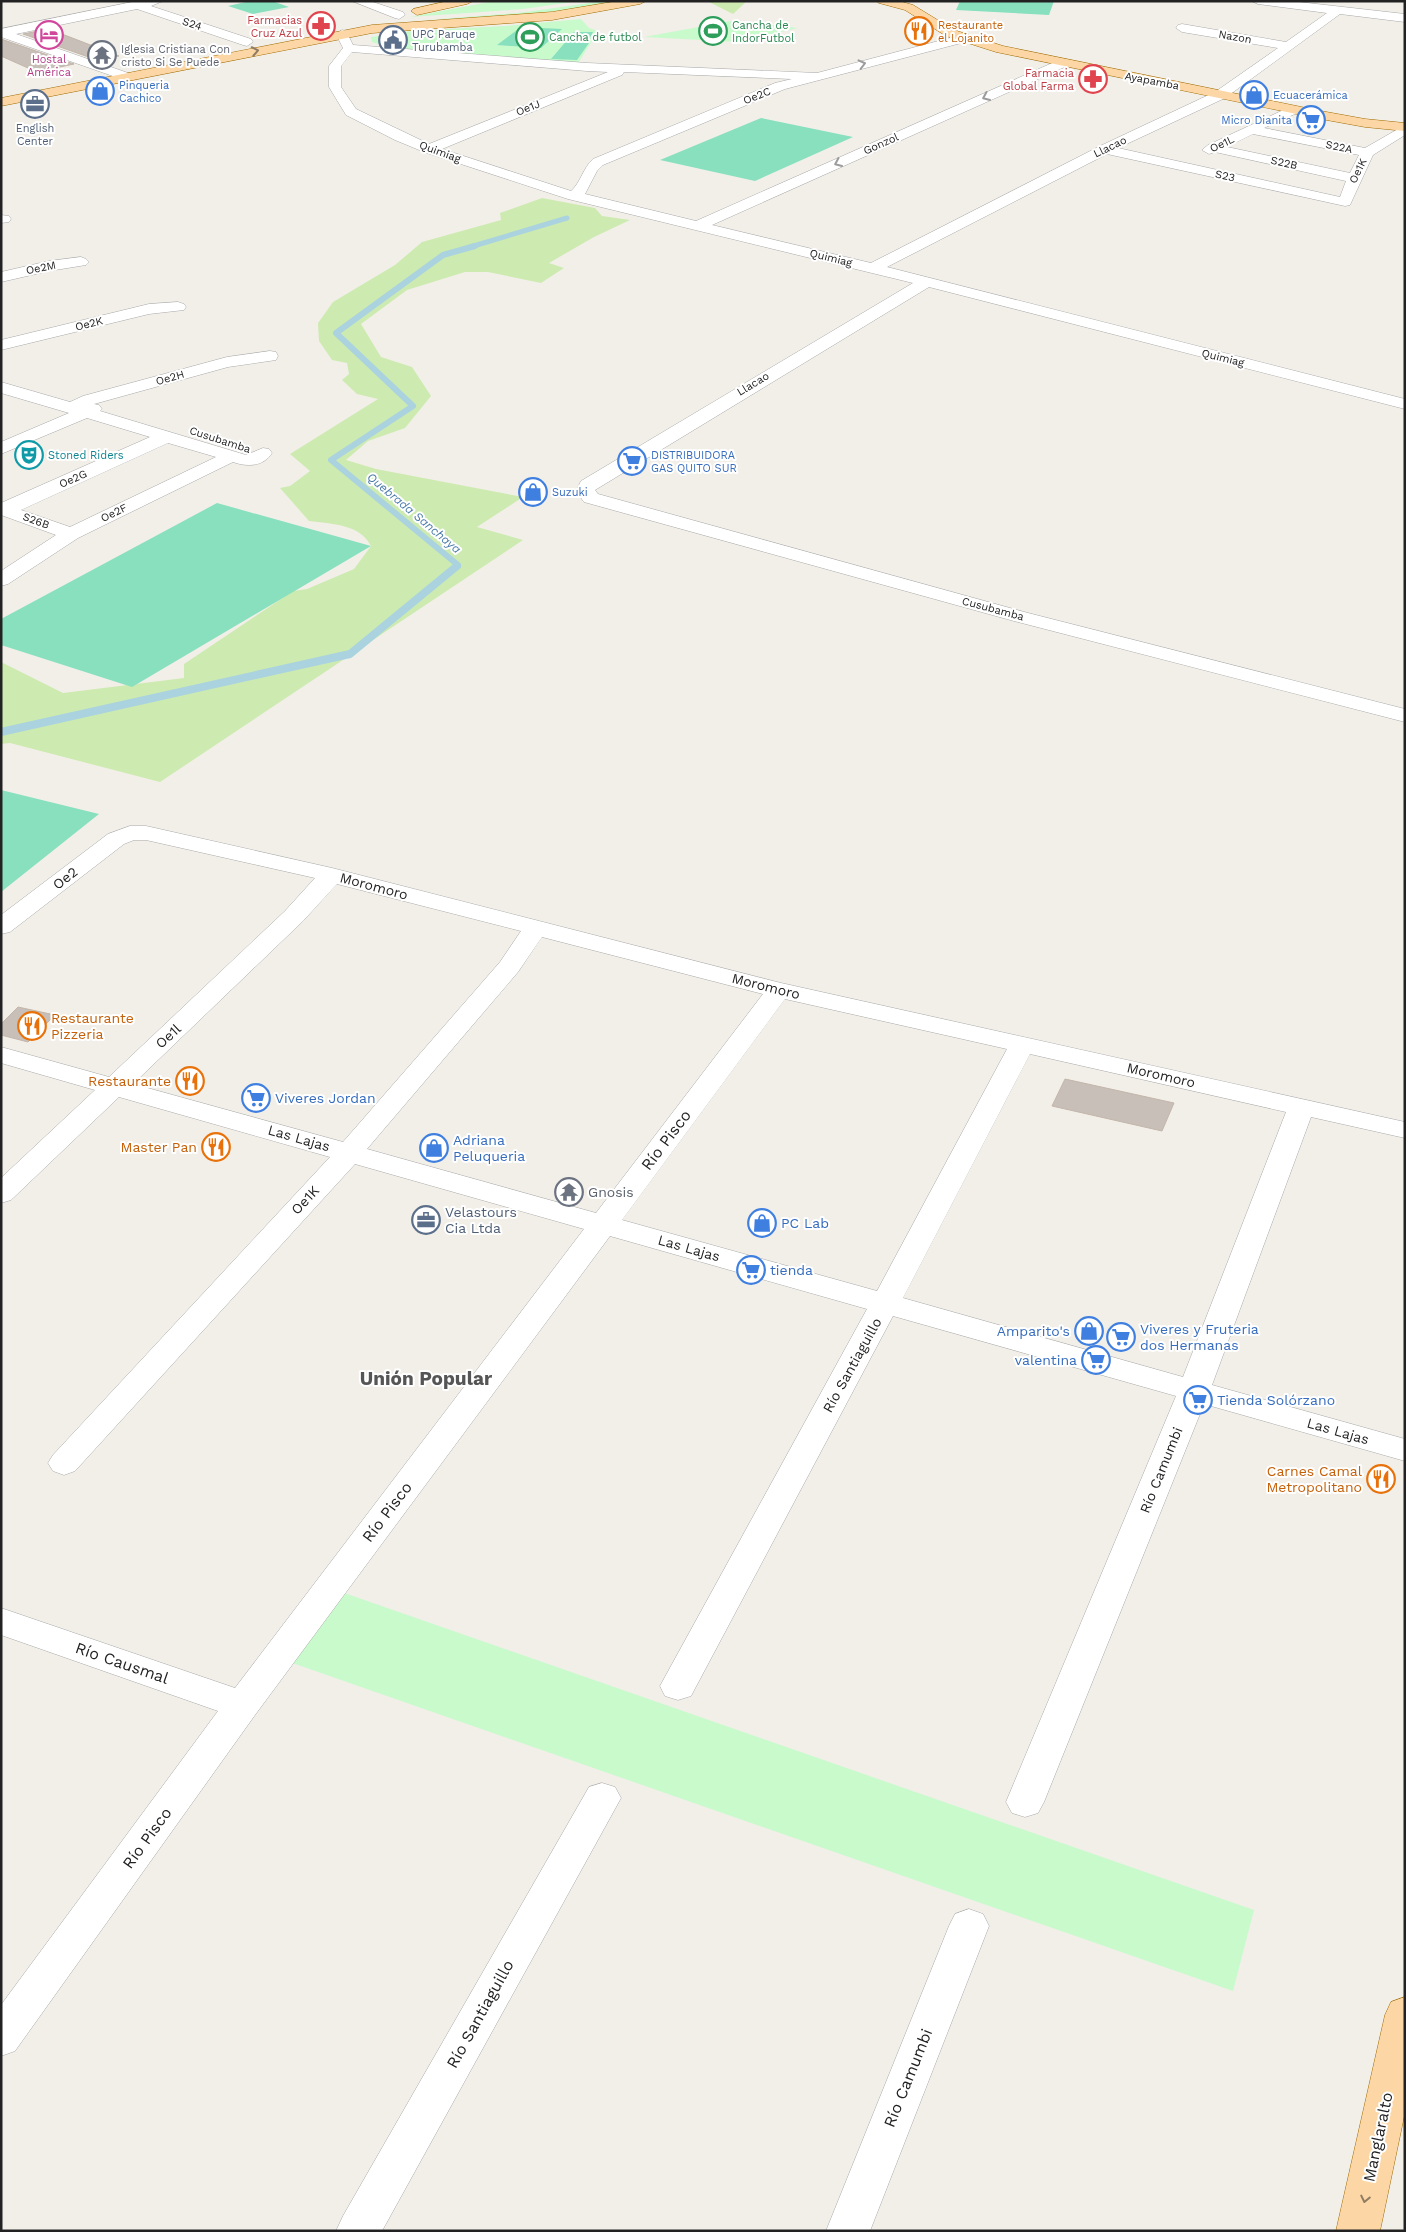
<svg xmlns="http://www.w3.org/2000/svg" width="1406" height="2232" viewBox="0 0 1406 2232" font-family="'Work Sans',sans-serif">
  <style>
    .grass { fill: #cdebb0 }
    .park { fill: #c8facc }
    .pitch { fill: #88e0be }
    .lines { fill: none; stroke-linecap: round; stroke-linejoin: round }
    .stream-far2 { stroke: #aad3df; stroke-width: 5 }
    .stream-far1 { stroke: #aad3df; stroke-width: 6 }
    .stream { stroke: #aad3df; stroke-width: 8 }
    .building { fill: #c7bfb8; stroke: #c4b6ab }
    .minor-casing { stroke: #a9a9a9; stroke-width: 1 }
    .major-casing { stroke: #a06b00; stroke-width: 1 }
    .minor { fill: #fff; fill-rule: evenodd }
    .major { fill: #fcd6a4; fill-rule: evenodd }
    .oneway { stroke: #8f7c63 }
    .oneway2 { stroke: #9c9c9c }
    .labels { text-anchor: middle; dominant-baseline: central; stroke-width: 4; stroke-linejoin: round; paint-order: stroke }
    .far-health-label { font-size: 11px; fill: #be3a42; stroke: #fff; text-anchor: end }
    .far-street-label { font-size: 11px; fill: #222; stroke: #fff }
    .far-leisure-label { font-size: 11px; fill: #27864d; stroke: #fff; text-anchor: start }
    .far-food-label { font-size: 11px; fill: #c56008; stroke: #fff; text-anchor: start }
    .far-service-label { font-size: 11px; fill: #4e5e75; stroke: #fff; text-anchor: start }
    .far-worship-label { font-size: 11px; fill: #5b616d; stroke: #fff; text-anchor: start }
    .far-hotel-label { font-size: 11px; fill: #b23c85; stroke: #fff }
    .far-shop-label { font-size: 11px; fill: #366cbe; stroke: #fff; text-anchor: start }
    .far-culture-label { font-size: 11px; fill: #0d838f; stroke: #fff; text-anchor: start }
    .far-water-label { font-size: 12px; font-style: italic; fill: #4a7aab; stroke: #fff }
    .street-label { font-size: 14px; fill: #222; stroke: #fff }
    .food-label { font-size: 14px; fill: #c56008; stroke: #fff; text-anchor: end }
    .shop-label { font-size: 14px; fill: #366cbe; stroke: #fff; text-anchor: start }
    .worship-label { font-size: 14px; fill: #5b616d; stroke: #fff; text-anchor: start }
    .service-label { font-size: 14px; fill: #4e5e75; stroke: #fff; text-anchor: start }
    .near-street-label { font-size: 16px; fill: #222; stroke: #fff }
    .district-label { font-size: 19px; font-weight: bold; fill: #555; stroke: #fff }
  </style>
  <rect width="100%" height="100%" fill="#f2efe9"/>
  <!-- grass -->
  <path class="grass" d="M 707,1 L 747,1 L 733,14 Z
    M 542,198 L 595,208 L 602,216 L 630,220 L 594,237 L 549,263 L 564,268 L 541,283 L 488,272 L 465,272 L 407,290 L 361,324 L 381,357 L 412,367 L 431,396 L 405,428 L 368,441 L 346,460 L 376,469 L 523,497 L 477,527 L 523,540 L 160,782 L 10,743 L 1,744 L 1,662 L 63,693 L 184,678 L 184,664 L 293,591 L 307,589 L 354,569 L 371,546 C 360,524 332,524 309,521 L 280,488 L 290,486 L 310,471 L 290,454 L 378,399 L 357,394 L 342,380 L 349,374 L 347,363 L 332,360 L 319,341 L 318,323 L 333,302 L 395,265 L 422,242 L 501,220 L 500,213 Z"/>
  <!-- park -->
  <path class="park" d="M 494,1 L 580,1 L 523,9 L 410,17 Z
    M 604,1 L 630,1 L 519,16 L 427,20 L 518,13 Z
    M 581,19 L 589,28 L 598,31 L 577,65 L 388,47 L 372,42 L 371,37 L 411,31 L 504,26 Z
    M 731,21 L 798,28 L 739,42 L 644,37 Z
    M 330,1588 L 1254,1910 L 1233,1991 L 278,1658 Z"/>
  <!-- pitch -->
  <path class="pitch" d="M 250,1 L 272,1 L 289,7 L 253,14 L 228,6 Z
    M 960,1 L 1054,1 L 1049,15 L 956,10 Z
    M 521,27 L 562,29 L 541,48 L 497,45 Z
    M 574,32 L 593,32 L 587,43 L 589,43 L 577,60 L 551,59 Z
    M 761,118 L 853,137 L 755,181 L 660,160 Z
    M 217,503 L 371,546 L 132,687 L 1,645 L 1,619 Z
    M 1,790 L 99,814 L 1,892 Z"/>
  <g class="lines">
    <!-- stream-far2 -->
    <path class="stream-far2" d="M 470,247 L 567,218"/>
    <!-- stream-far1 -->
    <path class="stream-far1" d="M 455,567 L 458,565 L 331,460 L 413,406 L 336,333 L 443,255 L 475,246"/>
    <!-- stream -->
    <path class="stream" d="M 1,732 L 350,654 L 457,566"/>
  </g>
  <!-- building -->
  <path class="building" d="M 49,29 L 119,56 L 97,60 L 23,34 Z
    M 1,39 L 74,64 L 37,72 L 1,56 Z
    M 18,1007 L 55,1015 L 28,1042 L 1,1035 L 1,1024 Z
    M 1065,1079 L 1174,1103 L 1162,1131 L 1052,1106 Z"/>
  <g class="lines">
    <defs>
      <path id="minor" d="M 137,1 L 163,1 L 151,6 L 251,39 L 253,42 L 247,46 L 243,45 L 137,9 L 16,34 L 131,74 L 133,77 L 131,80 L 127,81 L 1,37 L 1,29 Z
        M 352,1 L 370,1 L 403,12 L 405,15 L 399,19 L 395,18 Z
        M 1252,1 L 1290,1 L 1405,14 L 1405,22 L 1340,14 L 1225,98 L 1118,148 L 1340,197 L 1346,181 L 1215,152 L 1209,154 L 1202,150 L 1208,145 L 1292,106 L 1297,107 L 1299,110 L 1297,113 L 1264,128 L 1365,148 L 1405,125 L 1405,135 L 1373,155 L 1350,205 L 1345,206 L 1107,154 L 887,267 L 1405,399 L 1405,409 L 929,287 L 595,490 L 598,494 L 1028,613 L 1405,709 L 1405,722 L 1014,621 L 584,502 L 576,491 L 581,481 L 913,283 L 568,199 L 424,152 L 395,140 L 346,115 L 329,87 L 329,66 L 343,48 L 336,34 L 342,30 L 346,31 L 353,45 L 587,63 L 817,73 L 965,34 L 971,38 L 969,41 L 785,89 L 603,165 L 597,171 L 585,194 L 696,221 L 1059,60 L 1067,60 L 1069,63 L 1067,66 L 712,225 L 871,263 L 1100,146 L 1215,92 L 1278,48 L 1182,32 L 1176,28 L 1178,25 L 1182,24 L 1286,42 L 1327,13 L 1258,4 ZM 352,52 L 587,71 L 608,72 L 429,144 L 356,109 L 341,87 L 341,66 ZM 624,72 L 792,79 L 775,83 L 593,159 C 583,168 581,182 571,191 L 442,149 L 622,75 ZM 1253,134 L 1359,155 L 1350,173 L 1227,147 Z
        M 1,215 L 9,216 L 11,219 L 9,222 L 1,223 Z
        M 81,257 L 86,259 L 89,262 L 86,265 L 49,271 L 1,282 L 1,272 L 49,261 Z
        M 178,302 L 184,304 L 186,307 L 184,310 L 149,314 L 1,350 L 1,340 L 149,304 Z
        M 270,351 L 276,352 L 278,356 L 276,360 L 228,367 L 94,404 L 99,405 L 102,409 L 100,411 L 246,455 L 263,448 L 269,449 L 272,453 C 263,467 247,467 233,462 L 78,538 L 8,584 L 1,586 L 1,571 L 56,535 L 1,515 L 1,503 L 150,437 L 87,418 L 1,454 L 1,442 L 69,413 L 1,393 L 1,382 L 70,402 L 83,396 L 227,357 ZM 168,443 L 216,457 L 70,527 L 21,510 Z
        M 130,826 L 146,826 L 332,868 L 781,983 L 1405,1122 L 1405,1138 L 1311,1117 L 1212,1385 L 1405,1439 L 1405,1461 L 1204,1404 L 1044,1802 L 1038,1813 L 1025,1817 L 1012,1813 L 1006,1802 L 1176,1396 L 893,1316 L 691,1696 L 678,1700 L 665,1696 L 660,1686 L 867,1309 L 610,1236 L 255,1715 L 15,2051 L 1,2056 L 1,2005 L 218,1711 L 1,1635 L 1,1608 L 235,1688 L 584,1229 L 355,1164 L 75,1471 L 64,1475 L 53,1471 L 48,1463 L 53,1455 L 330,1157 L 119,1097 L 11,1200 L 1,1203 L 1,1178 L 95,1090 L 1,1063 L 1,1047 L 109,1077 L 285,911 L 315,878 L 146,840 L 134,840 L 124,844 L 10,932 L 1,934 L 1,915 L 108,834 ZM 337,884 L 521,931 L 500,962 L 343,1142 L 133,1084 L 303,921 ZM 542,937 L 763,994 L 596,1213 L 367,1149 L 518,972 ZM 785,999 L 1007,1049 L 877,1291 L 622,1220 ZM 1030,1054 L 1286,1112 L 1183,1377 L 903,1298 Z
        M 602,1783 L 615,1787 L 621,1798 L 382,2231 L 336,2231 L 343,2216 L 589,1787 Z
        M 969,1909 L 983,1914 L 989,1926 L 870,2231 L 826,2231 L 949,1926 L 955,1914 Z"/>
      <path id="major" d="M 448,1 L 473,1 L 467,4 L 417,15 L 411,11 L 413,9 Z
        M 618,1 L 646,1 L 640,4 L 552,20 L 372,33 L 1,106 L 1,98 L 372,25 L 552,12 Z
        M 877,1 L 899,1 L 913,5 L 954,30 L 1003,46 L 1321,111 L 1365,119 L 1405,123 L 1405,131 L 1365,127 L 1321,119 L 996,52 L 946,36 L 905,10 L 879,3 Z
        M 1405,1997 L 1405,2112 L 1380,2231 L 1336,2231 L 1385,2015 L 1391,2002 Z"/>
    </defs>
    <!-- minor casing -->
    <use href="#minor" class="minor-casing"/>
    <!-- major casing -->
    <use href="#major" class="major-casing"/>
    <!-- minor -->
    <use href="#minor" class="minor"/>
    <!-- major -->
    <use href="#major" class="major"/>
  </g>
  <!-- one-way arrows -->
  <defs><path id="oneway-chevron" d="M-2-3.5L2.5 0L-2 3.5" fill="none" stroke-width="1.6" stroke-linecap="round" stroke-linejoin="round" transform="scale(1.25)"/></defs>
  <g class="oneway">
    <use href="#oneway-chevron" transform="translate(255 51) rotate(-11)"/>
    <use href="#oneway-chevron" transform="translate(1365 2199) rotate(102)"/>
  </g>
  <g class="oneway2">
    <use href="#oneway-chevron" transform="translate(862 64) rotate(-14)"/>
    <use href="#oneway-chevron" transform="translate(986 97) rotate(156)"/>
    <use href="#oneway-chevron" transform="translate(838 163) rotate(156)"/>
  </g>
  <!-- icons -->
  <defs>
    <symbol id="pharmacy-ring" viewBox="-11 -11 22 22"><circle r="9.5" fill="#fff" stroke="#e0444e" stroke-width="1.5"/><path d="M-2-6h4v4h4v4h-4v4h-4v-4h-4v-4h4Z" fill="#e0444e"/></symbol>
    <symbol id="stadium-ring" viewBox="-11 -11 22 22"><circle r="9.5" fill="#fff" stroke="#2e9e5b" stroke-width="1.5"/><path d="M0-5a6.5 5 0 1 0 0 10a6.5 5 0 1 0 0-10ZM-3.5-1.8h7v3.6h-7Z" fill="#2e9e5b"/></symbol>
    <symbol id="restaurant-ring" viewBox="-11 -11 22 22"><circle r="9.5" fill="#fff" stroke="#e8710a" stroke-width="1.5"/><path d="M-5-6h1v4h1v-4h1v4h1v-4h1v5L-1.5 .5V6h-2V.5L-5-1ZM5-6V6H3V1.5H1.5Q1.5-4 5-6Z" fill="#e8710a"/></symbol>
    <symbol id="hotel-ring" viewBox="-11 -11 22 22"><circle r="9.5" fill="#fff" stroke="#d1479c" stroke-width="1.5"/><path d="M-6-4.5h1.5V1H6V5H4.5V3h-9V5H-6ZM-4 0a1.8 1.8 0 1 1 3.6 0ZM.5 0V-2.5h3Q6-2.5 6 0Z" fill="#d1479c"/></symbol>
    <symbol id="civic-ring" viewBox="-11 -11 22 22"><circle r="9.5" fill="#fff" stroke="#5c6f8a" stroke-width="1.5"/><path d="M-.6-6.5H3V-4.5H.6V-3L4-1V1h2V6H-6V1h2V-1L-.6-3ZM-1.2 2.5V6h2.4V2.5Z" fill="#5c6f8a"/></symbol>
    <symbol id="temple-ring" viewBox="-11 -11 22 22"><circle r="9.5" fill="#fff" stroke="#6b7280" stroke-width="1.5"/><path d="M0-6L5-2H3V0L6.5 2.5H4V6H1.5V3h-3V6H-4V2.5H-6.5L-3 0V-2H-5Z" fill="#6b7280"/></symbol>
    <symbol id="shop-ring" viewBox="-11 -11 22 22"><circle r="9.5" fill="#fff" stroke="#3f7fe0" stroke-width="1.5"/><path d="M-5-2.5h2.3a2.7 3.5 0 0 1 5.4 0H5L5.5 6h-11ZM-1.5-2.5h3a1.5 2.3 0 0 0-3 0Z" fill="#3f7fe0"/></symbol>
    <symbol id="office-ring" viewBox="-11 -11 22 22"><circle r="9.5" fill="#fff" stroke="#5c6f8a" stroke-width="1.5"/><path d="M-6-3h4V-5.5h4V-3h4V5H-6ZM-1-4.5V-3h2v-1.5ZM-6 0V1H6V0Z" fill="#5c6f8a"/></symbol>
    <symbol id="supermarket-ring" viewBox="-11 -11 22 22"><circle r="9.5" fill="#fff" stroke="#3f7fe0" stroke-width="1.5"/><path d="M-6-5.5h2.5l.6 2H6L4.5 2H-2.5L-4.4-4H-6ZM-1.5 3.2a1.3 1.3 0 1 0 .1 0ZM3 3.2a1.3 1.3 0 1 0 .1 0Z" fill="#3f7fe0"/></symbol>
    <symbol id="theatre-ring" viewBox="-11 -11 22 22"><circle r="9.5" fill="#fff" stroke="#0f9aa8" stroke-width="1.5"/><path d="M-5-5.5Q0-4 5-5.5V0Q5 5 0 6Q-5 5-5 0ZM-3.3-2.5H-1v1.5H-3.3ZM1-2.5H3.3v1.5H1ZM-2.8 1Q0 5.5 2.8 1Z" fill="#0f9aa8"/></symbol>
  </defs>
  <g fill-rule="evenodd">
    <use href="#pharmacy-ring" x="305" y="10" width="32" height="32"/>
    <use href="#stadium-ring" x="697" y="15" width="32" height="32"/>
    <use href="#restaurant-ring" x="903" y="15" width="32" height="32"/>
    <use href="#hotel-ring" x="33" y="19" width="32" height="32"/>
    <use href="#stadium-ring" x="514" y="21" width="32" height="32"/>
    <use href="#civic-ring" x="377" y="24" width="32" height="32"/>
    <use href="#temple-ring" x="86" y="39" width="32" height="32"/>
    <use href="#pharmacy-ring" x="1077" y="63" width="32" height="32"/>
    <use href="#shop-ring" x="84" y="75" width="32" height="32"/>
    <use href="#shop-ring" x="1238" y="79" width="32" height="32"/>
    <use href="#office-ring" x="19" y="88" width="32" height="32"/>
    <use href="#supermarket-ring" x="1295" y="104" width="32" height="32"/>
    <use href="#theatre-ring" x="13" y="439" width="32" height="32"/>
    <use href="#supermarket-ring" x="616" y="445" width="32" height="32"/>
    <use href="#shop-ring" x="517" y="476" width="32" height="32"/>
    <use href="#restaurant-ring" x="16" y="1010" width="32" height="32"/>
    <use href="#restaurant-ring" x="174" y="1065" width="32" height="32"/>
    <use href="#supermarket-ring" x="240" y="1082" width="32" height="32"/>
    <use href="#restaurant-ring" x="200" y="1131" width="32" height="32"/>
    <use href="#shop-ring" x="418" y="1132" width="32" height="32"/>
    <use href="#temple-ring" x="553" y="1176" width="32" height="32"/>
    <use href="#office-ring" x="410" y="1204" width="32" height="32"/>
    <use href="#shop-ring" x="746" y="1207" width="32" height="32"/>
    <use href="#supermarket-ring" x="735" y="1254" width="32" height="32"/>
    <use href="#shop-ring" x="1073" y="1315" width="32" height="32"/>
    <use href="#supermarket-ring" x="1105" y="1321" width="32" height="32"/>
    <use href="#supermarket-ring" x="1080" y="1344" width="32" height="32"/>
    <use href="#supermarket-ring" x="1182" y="1384" width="32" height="32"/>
    <use href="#restaurant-ring" x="1365" y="1463" width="32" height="32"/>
  </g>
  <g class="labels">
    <!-- far-health labels -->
    <g class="far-health-label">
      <text x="302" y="20">Farmacias<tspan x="302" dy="13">Cruz Azul</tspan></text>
      <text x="1074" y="73">Farmacia<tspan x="1074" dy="13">Global Farma</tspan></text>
    </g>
    <!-- far-street labels -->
    <g class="far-street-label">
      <text transform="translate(192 24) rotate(18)">S24</text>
      <text transform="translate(1235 37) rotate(10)">Nazon</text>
      <text transform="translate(1152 81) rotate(11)">Ayapamba</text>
      <text transform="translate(757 96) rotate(-22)">Oe2C</text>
      <text transform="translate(528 108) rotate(-22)">Oe1J</text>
      <text transform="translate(881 144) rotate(-24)">Gonzol</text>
      <text transform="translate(1222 144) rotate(-25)">Oe1L</text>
      <text transform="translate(1110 147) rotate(-26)">Llacao</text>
      <text transform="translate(1339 147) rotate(11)">S22A</text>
      <text transform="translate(440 152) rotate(20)">Quimiag</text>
      <text transform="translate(1284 163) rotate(12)">S22B</text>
      <text transform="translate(1358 171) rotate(-64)">Oe1K</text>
      <text transform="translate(1225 176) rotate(12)">S23</text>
      <text transform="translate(831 258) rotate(14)">Quimiag</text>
      <text transform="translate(41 268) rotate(-11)">Oe2M</text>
      <text transform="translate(89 324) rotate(-14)">Oe2K</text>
      <text transform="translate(1223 358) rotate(14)">Quimiag</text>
      <text transform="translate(170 378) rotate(-16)">Oe2H</text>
      <text transform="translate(753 384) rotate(-31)">Llacao</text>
      <text transform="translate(220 440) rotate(18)">Cusubamba</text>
      <text transform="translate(73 479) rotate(-24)">Oe2G</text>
      <text transform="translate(114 513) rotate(-26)">Oe2F</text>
      <text transform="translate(36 521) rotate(20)">S26B</text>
      <text transform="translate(993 609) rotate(15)">Cusubamba</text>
    </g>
    <!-- far-leisure labels -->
    <g class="far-leisure-label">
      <text x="732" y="25">Cancha de<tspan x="732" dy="13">IndorFutbol</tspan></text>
      <text x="549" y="37">Cancha de futbol</text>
    </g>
    <!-- far-food labels -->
    <g class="far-food-label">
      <text x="938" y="25">Restaurante<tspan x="938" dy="13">el Lojanito</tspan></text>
    </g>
    <!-- far-service labels -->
    <g class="far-service-label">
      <text x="412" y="34">UPC Paruqe<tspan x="412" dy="13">Turubamba</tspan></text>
      <text x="35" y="128" text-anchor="middle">English<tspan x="35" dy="13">Center</tspan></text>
    </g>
    <!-- far-worship labels -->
    <g class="far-worship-label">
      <text x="121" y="49">Iglesia Cristiana Con<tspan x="121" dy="13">cristo Si Se Puede</tspan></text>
    </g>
    <!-- far-hotel labels -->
    <g class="far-hotel-label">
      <text x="49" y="59">Hostal<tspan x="49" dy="13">América</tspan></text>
    </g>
    <!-- far-shop labels -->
    <g class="far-shop-label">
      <text x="119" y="85">Pinqueria<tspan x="119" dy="13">Cachico</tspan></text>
      <text x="1273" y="95">Ecuacerámica</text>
      <text x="1292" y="120" text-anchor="end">Micro Dianita</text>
      <text x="651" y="455">DISTRIBUIDORA<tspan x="651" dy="13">GAS QUITO SUR</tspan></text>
      <text x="552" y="492">Suzuki</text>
    </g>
    <!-- far-culture labels -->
    <g class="far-culture-label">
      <text x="48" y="455">Stoned Riders</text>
    </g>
    <!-- far-water labels -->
    <g class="far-water-label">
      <text transform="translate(414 513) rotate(40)">Quebrada Sanchaya</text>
    </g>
    <!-- street labels -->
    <g class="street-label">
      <text transform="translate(65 878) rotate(-38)">Oe2</text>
      <text transform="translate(374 886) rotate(15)">Moromoro</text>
      <text transform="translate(766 986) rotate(14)">Moromoro</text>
      <text transform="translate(168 1036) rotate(-43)">Oe1l</text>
      <text transform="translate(1161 1075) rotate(13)">Moromoro</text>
      <text transform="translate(299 1138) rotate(16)">Las Lajas</text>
      <text transform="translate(305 1200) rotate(-47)">Oe1K</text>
      <text transform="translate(689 1248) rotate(16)">Las Lajas</text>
      <text transform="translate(852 1365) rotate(-61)">Río Santiaguillo</text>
      <text transform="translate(1338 1431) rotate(16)">Las Lajas</text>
      <text transform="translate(1161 1470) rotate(-68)">Río Camumbi</text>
    </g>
    <!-- food labels -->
    <g class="food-label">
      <text x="51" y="1018" text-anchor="start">Restaurante<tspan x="51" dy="16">Pizzeria</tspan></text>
      <text x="171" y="1081">Restaurante</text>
      <text x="197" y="1147">Master Pan</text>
      <text x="1362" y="1471">Carnes Camal<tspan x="1362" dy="16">Metropolitano</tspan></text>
    </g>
    <!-- shop labels -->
    <g class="shop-label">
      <text x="275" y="1098">Viveres Jordan</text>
      <text x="453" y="1140">Adriana<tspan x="453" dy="16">Peluqueria</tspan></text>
      <text x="781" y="1223">PC Lab</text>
      <text x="770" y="1270">tienda</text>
      <text x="1140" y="1329">Viveres y Fruteria<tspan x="1140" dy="16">dos Hermanas</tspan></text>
      <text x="1070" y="1331" text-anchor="end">Amparito's</text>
      <text x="1077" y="1360" text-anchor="end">valentina</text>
      <text x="1217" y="1400">Tienda Solórzano</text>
    </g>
    <!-- worship labels -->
    <g class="worship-label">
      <text x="588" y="1192">Gnosis</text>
    </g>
    <!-- service labels -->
    <g class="service-label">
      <text x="445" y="1212">Velastours<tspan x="445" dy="16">Cia Ltda</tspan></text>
    </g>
    <!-- near-street labels -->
    <g class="near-street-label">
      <text transform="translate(666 1140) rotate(-53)">Río Pisco</text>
      <text transform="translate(387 1512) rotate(-53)">Río Pisco</text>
      <text transform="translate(122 1663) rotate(19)">Río Causmal</text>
      <text transform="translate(147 1838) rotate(-54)">Río Pisco</text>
      <text transform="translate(480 2014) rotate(-61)">Río Santiaguillo</text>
      <text transform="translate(908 2078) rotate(-68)">Río Camumbi</text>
      <text transform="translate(1378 2137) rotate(-78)">Manglaralto</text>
    </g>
    <!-- district labels -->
    <g class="district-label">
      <text x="426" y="1378">Unión Popular</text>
    </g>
  </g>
  <!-- border -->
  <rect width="1406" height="2232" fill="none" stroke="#222222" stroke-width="5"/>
</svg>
